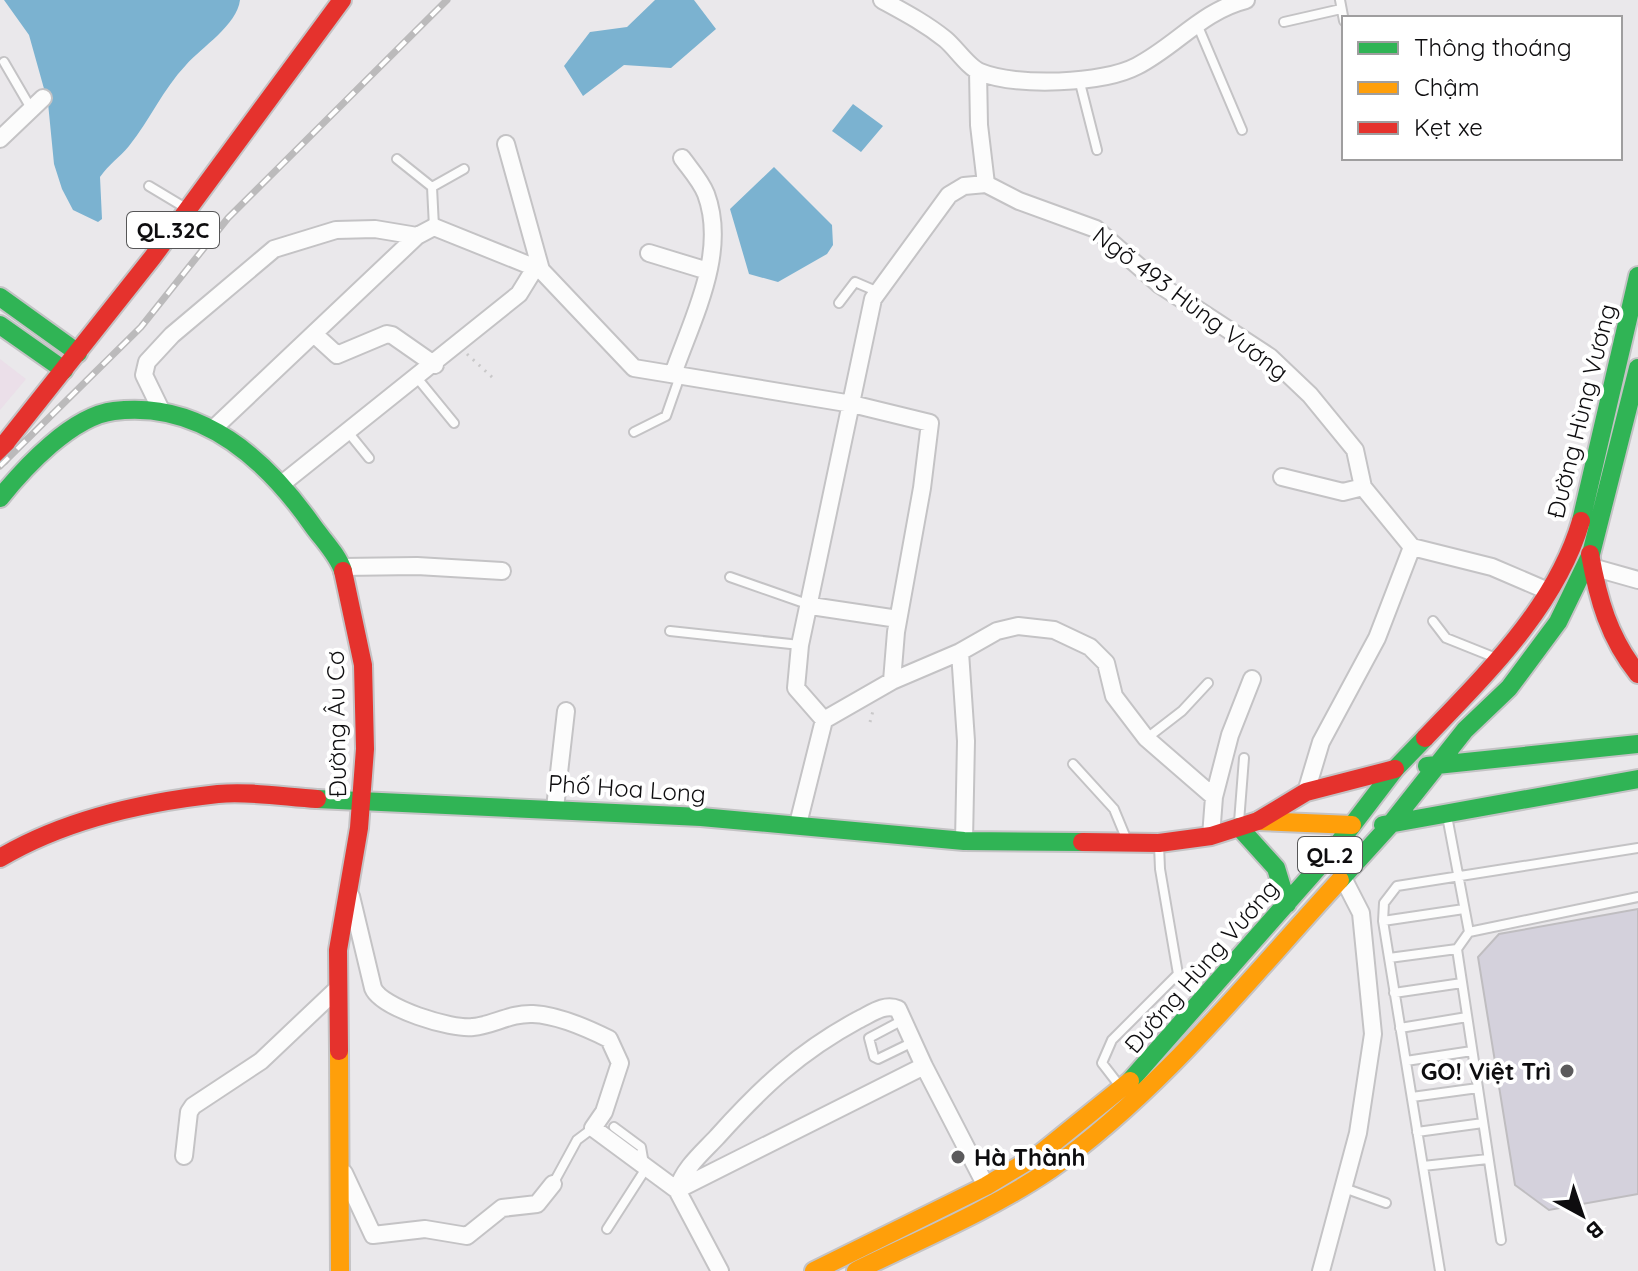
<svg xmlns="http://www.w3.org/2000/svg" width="1638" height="1271" viewBox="0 0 1638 1271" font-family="Quicksand,sans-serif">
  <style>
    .industrial { fill: #ebdfe9 }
    .water { fill: #7bb2d0 }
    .building { fill: #d4d1dc; stroke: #bfbdc0; stroke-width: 2 }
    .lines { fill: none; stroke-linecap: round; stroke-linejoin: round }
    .lane-casing { stroke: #c4c3c5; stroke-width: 12 }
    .street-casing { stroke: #c4c3c5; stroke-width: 20 }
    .fast-casing { stroke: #c4c3c5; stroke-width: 22 }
    .slow-casing { stroke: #c4c3c5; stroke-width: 22 }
    .jam-casing { stroke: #c4c3c5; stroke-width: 22 }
    .path { stroke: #c9c8c9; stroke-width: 3; stroke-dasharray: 2 6; stroke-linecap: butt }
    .lane { stroke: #fcfcfc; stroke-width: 8 }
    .street { stroke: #fcfcfc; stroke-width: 16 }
    .fast { stroke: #30b455; stroke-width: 18 }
    .slow { stroke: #ff9f0a; stroke-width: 18 }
    .jam { stroke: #e5322d; stroke-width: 18 }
    .rail-casing { stroke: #bbbabb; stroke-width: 7 }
    .rail { stroke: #fff; stroke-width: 4; stroke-dasharray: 12; stroke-linecap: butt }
    .poi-dot { fill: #5b5a5c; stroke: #fff; stroke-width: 3 }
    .labels { text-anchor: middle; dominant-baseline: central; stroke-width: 8; stroke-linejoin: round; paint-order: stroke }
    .shield { fill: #fff; stroke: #565657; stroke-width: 2 }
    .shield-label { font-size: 22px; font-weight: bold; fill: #0e0d0f }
    .street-label { font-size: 24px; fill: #0e0d0f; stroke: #fff }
    .poi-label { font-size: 24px; font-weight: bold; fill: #0e0d0f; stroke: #fff; text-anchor: end }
  </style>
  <rect width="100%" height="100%" fill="#eae8eb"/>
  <!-- industrial -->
  <path class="industrial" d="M 0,359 L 26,379 L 0,410 Z"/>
  <!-- water -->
  <path class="water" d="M 4,0 L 240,0 C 237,25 202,47 186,65 C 163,89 150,120 129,146 C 120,157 109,164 100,177 L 102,219 L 98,222 L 73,210 L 62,189 L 54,164 L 48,103 L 29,35 Z
    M 655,0 L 694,0 L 716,29 L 671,68 L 624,65 L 583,96 L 564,66 L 590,32 L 627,27 Z
    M 853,104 L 883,126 L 861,152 L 832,131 Z
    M 774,167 L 832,225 L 833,245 L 827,254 L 778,282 L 749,274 L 730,209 Z"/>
  <!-- building -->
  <path class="building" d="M 1638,909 L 1638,1194 L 1549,1210 L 1515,1185 L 1478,957 L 1499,934 Z"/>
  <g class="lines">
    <defs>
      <path id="lane" d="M 1340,0 L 1344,21
        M 1284,22 L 1341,9
        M 1197,24 L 1242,130
        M 4,62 L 32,110
        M 1079,79 L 1097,150
        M 397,159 L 432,187
        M 149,186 L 184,207
        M 434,227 L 432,187 L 464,169
        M 839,303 L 855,282 L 876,291
        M 418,379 L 454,423
        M 348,432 L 369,458
        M 634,432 L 666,416 L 680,376
        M 730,577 L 810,605
        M 1433,621 L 1446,638 L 1496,658
        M 670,631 L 800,645
        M 1147,738 L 1182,711 L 1208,683
        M 1073,764 L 1114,809 L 1126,838
        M 1447,816 L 1469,932 L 1638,897
        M 1239,822 L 1244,758
        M 1159,845 L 1160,869 L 1178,974 L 1203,994
        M 1383,921 L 1464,909
        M 1469,932 L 1457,949 L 1501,1240
        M 1389,958 L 1457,949
        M 1394,993 L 1462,983
        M 903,1020 L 869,1038 L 874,1057 L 878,1059 L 913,1042
        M 1400,1028 L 1467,1017
        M 1406,1061 L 1472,1051
        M 1119,1085 L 1102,1063 L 1112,1040 L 1178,974
        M 1412,1097 L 1478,1088
        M 1417,1132 L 1483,1123
        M 1423,1166 L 1488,1159
        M 553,1184 L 577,1140 L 593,1128
        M 1344,1188 L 1386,1203
        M 607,1229 L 645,1170 L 641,1147 L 614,1127
        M 1440,1271 L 1383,921 L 1384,903 L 1397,886 L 1638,848"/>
      <path id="street" d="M 882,0 C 904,12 925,23 945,39 C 956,48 968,67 980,72 C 1016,87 1103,84 1137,66 C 1176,46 1202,11 1246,0
        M 978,71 L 979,125 L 986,184
        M 0,139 L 43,98
        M 506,144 L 541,270
        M 649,253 L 708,271
        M 314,334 L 337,355 L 387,334 L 392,335 L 435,365
        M 673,374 C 692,319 728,253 706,194 C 701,181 690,169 682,158
        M 162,412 L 144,375 L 147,362 L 172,335 L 274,249 L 336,230 L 375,229 L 417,236
        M 212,430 L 417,236 L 434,227 L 541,270 L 634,368 L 852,404 L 930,423 L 922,488 L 896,632 L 892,681
        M 1282,477 L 1343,492 L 1363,487
        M 283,483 L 519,294 L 535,268
        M 342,567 L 417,566 L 502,571
        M 1592,567 L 1638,580
        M 811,606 L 898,619
        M 960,652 L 966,741 L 964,841
        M 824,720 L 796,688 L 800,645 L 873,299 L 949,195 L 964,186 L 986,184 L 1019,201 L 1096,229 L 1160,285 L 1270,357 L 1310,395 L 1355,450 L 1363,487 L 1412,547 L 1492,567 L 1548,591
        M 1306,792 L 1321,742 L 1377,638 L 1412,547
        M 1214,797 L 1230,735 L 1252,679
        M 555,808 L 566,711
        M 798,824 L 824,720 L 892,681 L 960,652 L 997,631 L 1018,626 L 1054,630 L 1090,647 L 1106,663 L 1114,696 L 1146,738 L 1214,797 L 1211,836
        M 351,896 L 373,988 C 381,1008 452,1030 473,1027 C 494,1025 510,1013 533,1014 C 558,1015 587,1028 609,1039 L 620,1063 L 604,1112 L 593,1128 L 677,1190 L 924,1066 L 986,1186
        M 184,1156 L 189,1112 L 193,1106 L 261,1061 L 337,989
        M 344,1173 L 373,1235 L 425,1229 L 467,1236 L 502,1208 L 537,1204 L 553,1184
        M 720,1271 L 677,1190 C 684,1168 701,1154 717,1137 C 762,1087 799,1052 858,1020 C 871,1014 884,1003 898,1009 L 924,1066
        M 1321,1271 L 1358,1133 L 1373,1034 L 1361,913 L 1342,876"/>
      <path id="fast" d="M 0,297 L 78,353
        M 0,325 L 64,370
        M 0,498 C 25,467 72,416 114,411 C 201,400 267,460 313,526 C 323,540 338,555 343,571
        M 1581,521 L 1638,276
        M 1427,766 L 1638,744
        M 317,799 L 701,817 L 964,841 L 1082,842
        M 1383,825 L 1638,779
        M 1239,827 L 1276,868 L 1287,904
        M 1340,880 L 1389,826 L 1465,730 L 1509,688 L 1558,622 L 1591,554 L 1638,368
        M 1130,1081 L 1331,853 L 1395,769 L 1425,738"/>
      <path id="slow" d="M 1258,821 L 1352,825
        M 339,1051 L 340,1271
        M 814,1271 L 986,1186 L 1041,1153 L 1130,1081
        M 856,1271 C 921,1239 991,1210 1051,1169 C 1162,1090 1248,980 1340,880"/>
      <path id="jam" d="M 0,456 L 7,441 L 152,258 L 342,0
        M 1590,554 C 1598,599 1609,638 1638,674
        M 1425,738 C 1485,675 1556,607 1581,521
        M 1082,842 L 1159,843 L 1211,836 L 1258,821 L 1306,792 L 1395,769
        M 0,858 C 64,820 144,802 218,794 C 250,791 285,797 317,799
        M 339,1051 L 338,950 L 359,828 L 365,749 L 363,665 L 343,571"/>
    </defs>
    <!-- lane casing -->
    <use href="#lane" class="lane-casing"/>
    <!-- street casing -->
    <use href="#street" class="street-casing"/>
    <!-- fast casing -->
    <use href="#fast" class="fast-casing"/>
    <!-- slow casing -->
    <use href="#slow" class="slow-casing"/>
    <!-- jam casing -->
    <use href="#jam" class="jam-casing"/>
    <!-- path -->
    <path class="path" d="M 467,354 L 493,378
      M 870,722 L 874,707"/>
    <!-- lane -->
    <use href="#lane" class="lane"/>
    <!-- street -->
    <use href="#street" class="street"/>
    <!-- fast -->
    <use href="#fast" class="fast"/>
    <!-- slow -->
    <use href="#slow" class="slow"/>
    <!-- jam -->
    <use href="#jam" class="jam"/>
    <defs>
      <path id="rail" d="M 0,466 L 141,327 L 228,218 L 447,0"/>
    </defs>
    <!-- rail casing -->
    <use href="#rail" class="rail-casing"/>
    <!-- rail -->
    <use href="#rail" class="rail"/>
  </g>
  <!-- markers -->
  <g class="poi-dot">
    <circle cx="1567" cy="1071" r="8"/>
    <circle cx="958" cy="1157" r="8"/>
  </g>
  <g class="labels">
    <!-- shield labels -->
    <g class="shield">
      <rect x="127" y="212" width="92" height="36" rx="6"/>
      <rect x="1298" y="837" width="64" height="36" rx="6"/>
    </g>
    <g class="shield-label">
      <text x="173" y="230">QL.32C</text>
      <text x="1330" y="855">QL.2</text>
    </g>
    <!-- street labels -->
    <g class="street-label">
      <text transform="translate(1191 303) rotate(37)">Ngõ 493 Hùng Vương</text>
      <text transform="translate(1581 411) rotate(-76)">Đường Hùng Vương</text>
      <text transform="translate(336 724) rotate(-91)">Đường Âu Cơ</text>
      <text transform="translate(627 788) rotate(4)">Phố Hoa Long</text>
      <text transform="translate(1201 966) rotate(-49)">Đường Hùng Vương</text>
    </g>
    <!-- poi labels -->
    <g class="poi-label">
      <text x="1551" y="1071">GO! Việt Trì</text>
      <text x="974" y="1157" text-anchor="start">Hà Thành</text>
    </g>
  </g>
  <!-- legend -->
  <rect x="1342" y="16" width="280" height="144" fill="#ffffff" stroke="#9f9e9f" stroke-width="2"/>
  <rect x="1358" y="42" width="40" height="12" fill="#30b455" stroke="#9f9e9f" stroke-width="2"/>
  <text x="1414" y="56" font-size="24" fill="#0e0d0f">Thông thoáng</text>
  <rect x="1358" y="82" width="40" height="12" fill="#ff9f0a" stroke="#9f9e9f" stroke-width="2"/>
  <text x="1414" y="96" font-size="24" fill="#0e0d0f">Chậm</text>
  <rect x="1358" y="122" width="40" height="12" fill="#e5322d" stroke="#9f9e9f" stroke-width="2"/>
  <text x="1414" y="136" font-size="24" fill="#0e0d0f">Kẹt xe</text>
  <!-- north arrow -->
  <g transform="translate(1582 1215) rotate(140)" stroke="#ffffff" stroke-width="6" paint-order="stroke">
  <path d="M0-6L14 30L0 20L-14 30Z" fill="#0e0d0f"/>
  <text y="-12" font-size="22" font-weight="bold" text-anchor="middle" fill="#0e0d0f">B</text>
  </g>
</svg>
